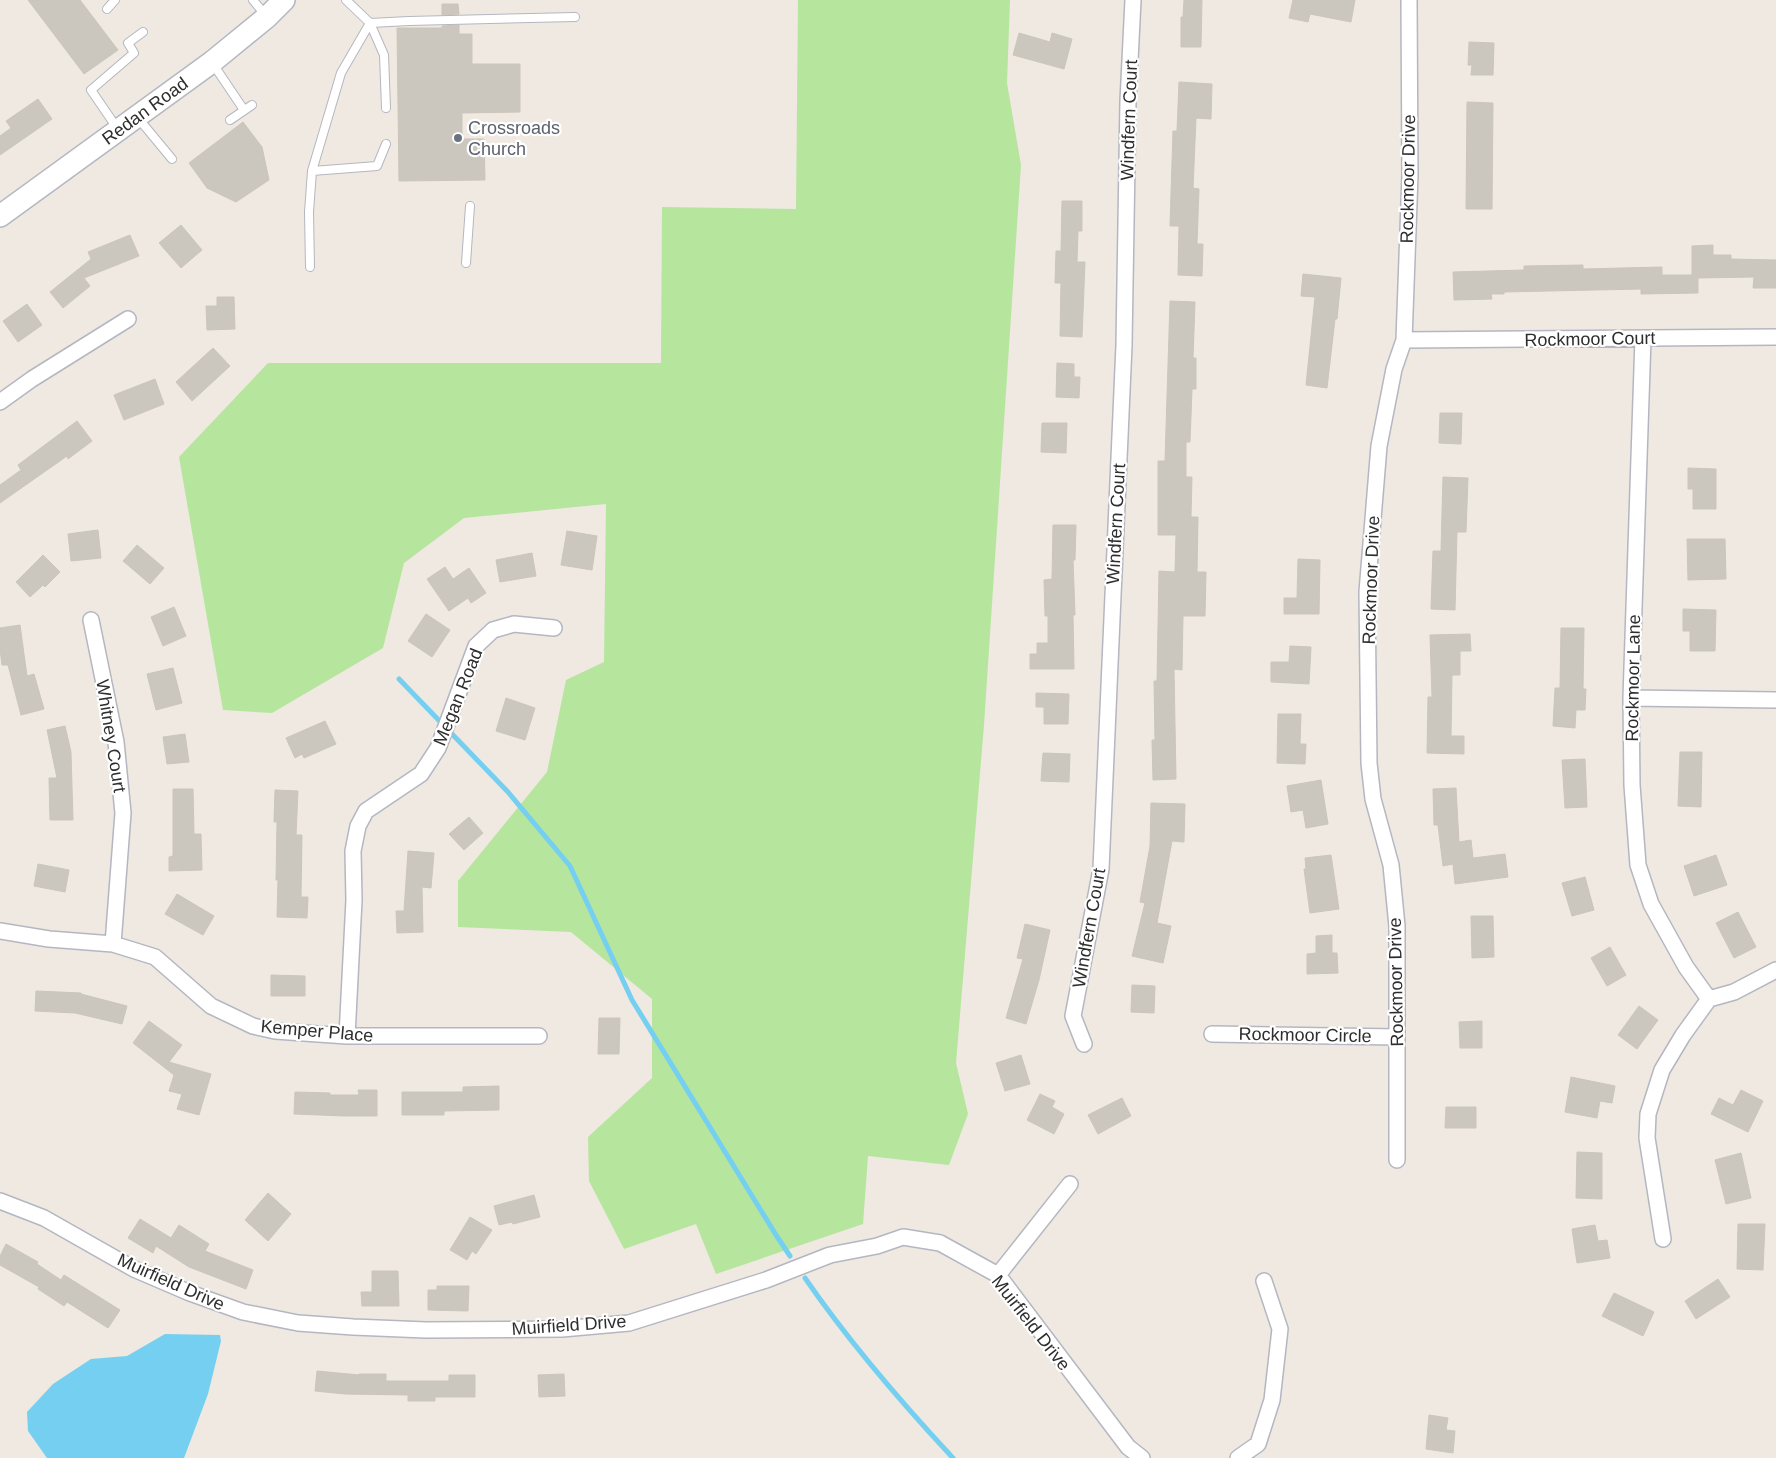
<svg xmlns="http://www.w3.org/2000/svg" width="1776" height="1458" viewBox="0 0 1776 1458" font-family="Arial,sans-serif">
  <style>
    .green { fill: #b6e59e }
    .water { fill: #75cff0 }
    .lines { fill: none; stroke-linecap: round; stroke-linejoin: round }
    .stream { stroke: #75cff0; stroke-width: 5 }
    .building { fill: #cbc7bf; stroke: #cbc5ba }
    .service-casing { stroke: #b4b7c1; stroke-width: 10 }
    .minor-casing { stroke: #b4b7c1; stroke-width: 18 }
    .secondary-casing { stroke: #b4b7c1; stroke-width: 24 }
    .service { stroke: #fff; stroke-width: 8 }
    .minor { stroke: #fff; stroke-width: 15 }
    .secondary { stroke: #fff; stroke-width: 21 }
    .worship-dot { fill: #6b7280; stroke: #fff; stroke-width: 2 }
    .labels { text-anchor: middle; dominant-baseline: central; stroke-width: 4.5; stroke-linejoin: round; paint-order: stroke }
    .street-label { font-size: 18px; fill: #2e2e2e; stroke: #fff }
    .worship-label { font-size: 18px; fill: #5b616d; stroke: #fff; text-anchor: start }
  </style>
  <rect width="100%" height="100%" fill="#efe9e1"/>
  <!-- green -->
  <path class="green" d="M 798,0 L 1010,0 L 1007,83 L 1021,165 L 984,725 L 956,1063 L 968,1114 L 949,1165 L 868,1156 L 863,1224 L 716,1274 L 696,1224 L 624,1249 L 589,1181 L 588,1137 L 652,1078 L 652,999 L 571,932 L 458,927 L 458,881 L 547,772 L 566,680 L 604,662 L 606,504 L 464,518 L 404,563 L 383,648 L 272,713 L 223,710 L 179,457 L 268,363 L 661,363 L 662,207 L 796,209 Z"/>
  <!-- water -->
  <path class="water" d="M 165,1334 L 220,1335 L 221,1341 L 208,1394 L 184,1458 L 47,1458 L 28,1431 L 27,1412 L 53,1384 L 91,1359 L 127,1356 Z"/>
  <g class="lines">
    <!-- stream -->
    <path class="stream" d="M 399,679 L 508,792 L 570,866 L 632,1000 L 776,1235 L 790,1256
      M 805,1278 C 849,1342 900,1401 953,1458"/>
  </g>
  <!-- building -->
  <path class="building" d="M 28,0 L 80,0 L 118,50 L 84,74 Z
    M 1184,0 L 1202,0 L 1201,47 L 1181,47 L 1181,17 L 1183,17 Z
    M 1293,0 L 1355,0 L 1351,22 L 1310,14 L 1308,22 L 1289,18 Z
    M 442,4 L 458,4 L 459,14 L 442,15 Z
    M 459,25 L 459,34 L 472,34 L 472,64 L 520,64 L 520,112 L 462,113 L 462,139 L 484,139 L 485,180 L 399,181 L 397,28 L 442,28 L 442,26 Z
    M 1019,33 L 1050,42 L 1052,33 L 1072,39 L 1064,69 L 1013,55 Z
    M 1469,42 L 1494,43 L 1493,75 L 1471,75 L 1472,65 L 1468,65 Z
    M 1179,82 L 1212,84 L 1211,119 L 1196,118 L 1193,188 L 1199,189 L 1197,244 L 1203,244 L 1202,276 L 1178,275 L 1179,226 L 1170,226 L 1173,131 L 1177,131 Z
    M 38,99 L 52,119 L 0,155 L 0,136 L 11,128 L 6,121 Z
    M 1467,102 L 1493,103 L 1492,209 L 1466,209 Z
    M 243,122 L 262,147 L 269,180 L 236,202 L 207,188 L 189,163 Z
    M 1062,201 L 1082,201 L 1082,231 L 1078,231 L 1077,262 L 1085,262 L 1082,337 L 1060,336 L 1061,283 L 1055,283 L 1056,251 L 1061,251 Z
    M 181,225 L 202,250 L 181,268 L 159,243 Z
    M 130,235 L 139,256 L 84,278 L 90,286 L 63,308 L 50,292 L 91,259 L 88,252 Z
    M 1713,245 L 1713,255 L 1731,255 L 1731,259 L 1776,260 L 1776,288 L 1753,288 L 1754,277 L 1698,278 L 1698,293 L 1641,294 L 1641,289 L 1504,292 L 1504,294 L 1491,294 L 1492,299 L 1454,300 L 1453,272 L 1524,270 L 1524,266 L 1583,265 L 1583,269 L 1662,267 L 1662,275 L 1692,275 L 1692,246 Z
    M 1303,274 L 1341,278 L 1337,319 L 1335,319 L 1327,388 L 1306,385 L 1315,297 L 1301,296 Z
    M 217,297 L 234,297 L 235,329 L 207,330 L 206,306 L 217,306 Z
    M 1170,301 L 1195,302 L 1193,358 L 1196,358 L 1196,389 L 1192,389 L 1190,442 L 1186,442 L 1186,477 L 1192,477 L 1191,517 L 1198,517 L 1197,572 L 1206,572 L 1205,616 L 1183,616 L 1182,670 L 1174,669 L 1176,779 L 1153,780 L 1152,740 L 1155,740 L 1154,681 L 1157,681 L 1159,571 L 1175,572 L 1176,535 L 1158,535 L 1158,461 L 1165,461 Z
    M 27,304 L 42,325 L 18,342 L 3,321 Z
    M 213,348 L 230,366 L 192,401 L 176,382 Z
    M 1057,363 L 1074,364 L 1074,377 L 1080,377 L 1079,398 L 1056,397 Z
    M 155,379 L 164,404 L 124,420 L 114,395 Z
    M 1440,413 L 1462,413 L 1461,444 L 1439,443 Z
    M 77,421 L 92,441 L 68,459 L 67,456 L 0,503 L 0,485 L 21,470 L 18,465 Z
    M 1042,423 L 1067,423 L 1066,453 L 1041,452 Z
    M 1688,468 L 1716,469 L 1716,509 L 1693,509 L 1693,489 L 1688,489 Z
    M 1443,477 L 1468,478 L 1466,532 L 1457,532 L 1455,610 L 1431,609 L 1433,551 L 1441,551 Z
    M 1053,525 L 1076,525 L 1075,560 L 1073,560 L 1075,615 L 1073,615 L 1074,669 L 1030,669 L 1030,654 L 1037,654 L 1037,643 L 1048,643 L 1048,616 L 1045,616 L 1044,580 L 1052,579 Z
    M 98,530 L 101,558 L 71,561 L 68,534 Z
    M 567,531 L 597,536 L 592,570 L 561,565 Z
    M 1687,539 L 1725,539 L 1726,579 L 1688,580 Z
    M 137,545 L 164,568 L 150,584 L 123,561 Z
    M 532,553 L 536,576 L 500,582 L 496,560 Z
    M 43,555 L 60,572 L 45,587 L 43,585 L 30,597 L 16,582 Z
    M 1298,559 L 1320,560 L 1319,614 L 1284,614 L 1284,598 L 1297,598 Z
    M 445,567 L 453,579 L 469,568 L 486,593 L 471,603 L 468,598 L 449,611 L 427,579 Z
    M 174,607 L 186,636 L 163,646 L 151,617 Z
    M 1683,609 L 1716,610 L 1715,651 L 1690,651 L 1690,631 L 1683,631 Z
    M 426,614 L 450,630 L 432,657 L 408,641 Z
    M 20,625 L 27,676 L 34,674 L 44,709 L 21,715 L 8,665 L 2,665 L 0,649 L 0,628 Z
    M 1561,628 L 1584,628 L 1583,689 L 1586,689 L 1585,710 L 1576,710 L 1575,728 L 1553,726 L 1555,688 L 1560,688 Z
    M 1470,634 L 1471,651 L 1460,651 L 1460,675 L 1452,675 L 1451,736 L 1464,736 L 1464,754 L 1427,753 L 1428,697 L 1432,697 L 1430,635 Z
    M 1290,646 L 1311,647 L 1309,684 L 1271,682 L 1271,662 L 1289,662 Z
    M 173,668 L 182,703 L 156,710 L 147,674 Z
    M 1036,693 L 1069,694 L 1068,724 L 1044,724 L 1044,707 L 1036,707 Z
    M 506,698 L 535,708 L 525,740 L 496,731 Z
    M 1278,714 L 1301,714 L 1300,744 L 1306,744 L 1305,764 L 1277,763 Z
    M 325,721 L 336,744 L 304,758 L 302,754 L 295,758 L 286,738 Z
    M 65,726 L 71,752 L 73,820 L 50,820 L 49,778 L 57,778 L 47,730 Z
    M 185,734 L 189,762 L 167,764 L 163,737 Z
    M 1680,752 L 1702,752 L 1701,807 L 1678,806 Z
    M 1043,753 L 1070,754 L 1069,782 L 1041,781 Z
    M 1585,759 L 1587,807 L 1565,808 L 1562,760 Z
    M 1321,780 L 1328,824 L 1306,828 L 1303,810 L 1291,812 L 1287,786 Z
    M 1456,788 L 1459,842 L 1471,840 L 1473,858 L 1505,854 L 1508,877 L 1455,884 L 1453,864 L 1443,866 L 1438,825 L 1434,825 L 1433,789 Z
    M 173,789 L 193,789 L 194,834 L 201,834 L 202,870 L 169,871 L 169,857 L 173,856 Z
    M 275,790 L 298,791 L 296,835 L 302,835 L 301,897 L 308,897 L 307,918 L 277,917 L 278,880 L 276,880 L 277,822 L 274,822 Z
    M 1151,803 L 1185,804 L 1184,842 L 1172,841 L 1157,923 L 1171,926 L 1163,963 L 1132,956 L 1145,903 L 1140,902 L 1150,846 Z
    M 469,817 L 483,833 L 464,850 L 449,834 Z
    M 408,851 L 434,853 L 431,888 L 422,887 L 423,932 L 397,933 L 396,911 L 404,911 Z
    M 1331,855 L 1339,909 L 1310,913 L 1304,869 L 1306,869 L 1305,858 Z
    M 1716,855 L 1727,885 L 1694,896 L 1684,866 Z
    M 38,864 L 69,870 L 65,892 L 34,886 Z
    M 1585,877 L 1594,910 L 1572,916 L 1562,883 Z
    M 177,894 L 214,916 L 203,935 L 165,914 Z
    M 1738,912 L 1756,947 L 1734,958 L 1716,923 Z
    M 1471,916 L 1493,916 L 1494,957 L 1472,958 Z
    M 1025,924 L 1050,930 L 1039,980 L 1026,1024 L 1006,1018 L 1023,959 L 1017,958 Z
    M 1332,935 L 1332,953 L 1337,953 L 1338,973 L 1307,974 L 1307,954 L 1316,953 L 1316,936 Z
    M 1610,947 L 1626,975 L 1607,986 L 1591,958 Z
    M 271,975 L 305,976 L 305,996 L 271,996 Z
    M 1132,985 L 1155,986 L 1154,1013 L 1131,1012 Z
    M 36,991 L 81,993 L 81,994 L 127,1006 L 122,1024 L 75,1013 L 35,1011 Z
    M 1639,1006 L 1658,1020 L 1637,1049 L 1618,1035 Z
    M 599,1018 L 620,1018 L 619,1054 L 598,1054 Z
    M 149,1021 L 182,1045 L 169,1062 L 211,1074 L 199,1115 L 177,1109 L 182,1094 L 169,1091 L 174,1075 L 133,1043 Z
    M 1482,1021 L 1482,1048 L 1460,1048 L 1459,1022 Z
    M 1021,1055 L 1030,1084 L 1005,1091 L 996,1063 Z
    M 1571,1077 L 1615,1086 L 1612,1103 L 1600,1101 L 1597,1118 L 1565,1112 Z
    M 499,1086 L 499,1110 L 444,1111 L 444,1115 L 402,1115 L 402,1092 L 463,1092 L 463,1087 Z
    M 358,1090 L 377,1090 L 377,1116 L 345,1116 L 294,1114 L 295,1092 L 330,1093 L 330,1095 L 359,1095 Z
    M 1741,1090 L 1763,1101 L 1748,1132 L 1711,1114 L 1719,1098 L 1733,1105 Z
    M 1040,1094 L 1055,1101 L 1052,1107 L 1064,1114 L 1054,1134 L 1027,1120 Z
    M 1122,1098 L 1131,1116 L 1098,1134 L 1088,1115 Z
    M 1446,1107 L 1476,1107 L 1476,1128 L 1445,1128 Z
    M 1577,1152 L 1602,1153 L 1602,1199 L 1576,1198 Z
    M 1741,1153 L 1751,1198 L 1726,1204 L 1715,1160 Z
    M 268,1193 L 291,1214 L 268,1241 L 245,1220 Z
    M 534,1195 L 540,1217 L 513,1224 L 512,1222 L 499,1225 L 494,1206 Z
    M 470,1217 L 492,1230 L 476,1254 L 472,1251 L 467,1260 L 450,1250 Z
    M 140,1219 L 171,1238 L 179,1225 L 209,1244 L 205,1251 L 253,1270 L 246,1289 L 189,1267 L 156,1246 L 153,1253 L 128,1238 Z
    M 1738,1224 L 1765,1224 L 1763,1270 L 1737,1269 Z
    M 1595,1225 L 1598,1241 L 1607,1240 L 1610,1258 L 1577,1263 L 1572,1229 Z
    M 6,1244 L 38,1262 L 37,1264 L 61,1280 L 64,1275 L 120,1310 L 108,1328 L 67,1302 L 64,1306 L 38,1289 L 39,1287 L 0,1265 L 0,1256 Z
    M 372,1271 L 398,1271 L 399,1306 L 362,1306 L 361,1292 L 372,1292 Z
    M 1718,1279 L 1730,1297 L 1696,1319 L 1685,1301 Z
    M 437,1286 L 469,1286 L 468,1311 L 428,1310 L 428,1290 L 437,1290 Z
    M 1614,1293 L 1654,1312 L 1643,1336 L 1602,1316 Z
    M 317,1371 L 359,1375 L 359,1374 L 386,1374 L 386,1381 L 449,1381 L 449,1375 L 475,1375 L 475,1397 L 435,1397 L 435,1401 L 408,1401 L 408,1395 L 345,1394 L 315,1391 Z
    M 564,1374 L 565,1396 L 539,1397 L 538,1375 Z
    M 1429,1415 L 1448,1418 L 1446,1430 L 1455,1431 L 1453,1453 L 1426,1449 Z"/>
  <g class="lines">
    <defs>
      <path id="service" d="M 253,0 L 266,16
        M 107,9 L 115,0
        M 213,64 L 244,110
        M 386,108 L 384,55 L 370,23 L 409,21 L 575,17
        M 138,118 L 172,159
        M 230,120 L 252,105
        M 117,128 L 91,90 L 134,53 L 128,43 L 143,32
        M 312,171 L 377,166 L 386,144
        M 466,263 L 470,206
        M 310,267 L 309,212 L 312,171 L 341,73 L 370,23 L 346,0"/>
      <path id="minor" d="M 1643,338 L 1631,698 L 1632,785 L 1638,865 L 1651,904 L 1686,967 L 1709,999
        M 1404,340 L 1776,337
        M 0,402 L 32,379 L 128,319
        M 91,620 L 116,742 L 123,813 L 113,944
        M 1631,698 L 1776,700
        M 0,931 L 49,939 L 113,944 L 155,957 L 211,1006 L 253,1026 L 275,1031 L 347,1036 L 539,1036
        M 1212,1034 L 1397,1037
        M 347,1036 L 354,900 L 353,851 L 358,826 L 366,811 L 421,774 L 438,748 L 476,646 L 493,630 L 514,624 L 554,628
        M 1084,1044 L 1073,1016 L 1101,869 L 1124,345 L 1128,101 L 1133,0
        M 1397,1160 L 1397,926 L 1391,865 L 1373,799 L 1369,763 L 1367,592 L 1379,446 L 1394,369 L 1404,340 L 1410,175 L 1409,0
        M 0,1201 L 44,1218 L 134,1269 L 190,1293 L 243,1312 L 298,1323 L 353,1327 L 426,1330 L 562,1329 L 629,1323 L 766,1280 L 830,1255 L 877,1246 L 903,1237 L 940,1243 L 998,1275 L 1128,1447 L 1142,1458
        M 1663,1239 L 1647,1138 L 1648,1114 L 1662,1070 L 1683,1035 L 1709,999 L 1734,992 L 1776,970
        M 998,1275 L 1070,1184
        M 1238,1458 L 1258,1444 L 1272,1400 L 1280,1329 L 1264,1281"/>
      <path id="secondary" d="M 0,216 L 212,62 L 267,17 L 284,0"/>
    </defs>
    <!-- service casing -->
    <use href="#service" class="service-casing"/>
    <!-- minor casing -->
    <use href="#minor" class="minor-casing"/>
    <!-- secondary casing -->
    <use href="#secondary" class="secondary-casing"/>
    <!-- service -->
    <use href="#service" class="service"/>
    <!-- minor -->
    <use href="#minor" class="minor"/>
    <!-- secondary -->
    <use href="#secondary" class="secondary"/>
  </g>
  <!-- markers -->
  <circle class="worship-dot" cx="458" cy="138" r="5"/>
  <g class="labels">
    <!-- street labels -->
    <g class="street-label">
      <text transform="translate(145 111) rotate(-36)">Redan Road</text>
      <text transform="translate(1129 120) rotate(-88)">Windfern Court</text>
      <text transform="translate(1408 179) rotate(-89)">Rockmoor Drive</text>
      <text transform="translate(1590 339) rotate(-1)">Rockmoor Court</text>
      <text transform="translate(1116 524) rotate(-87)">Windfern Court</text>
      <text transform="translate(1371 580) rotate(-88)">Rockmoor Drive</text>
      <text transform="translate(1633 678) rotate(-89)">Rockmoor Lane</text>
      <text transform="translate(458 697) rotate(-68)">Megan Road</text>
      <text transform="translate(111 736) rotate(81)">Whitney Court</text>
      <text transform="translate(1089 928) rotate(-80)">Windfern Court</text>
      <text transform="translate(1396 982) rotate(-91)">Rockmoor Drive</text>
      <text transform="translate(317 1031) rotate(5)">Kemper Place</text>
      <text transform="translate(1305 1035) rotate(1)">Rockmoor Circle</text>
      <text transform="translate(171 1282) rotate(24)">Muirfield Drive</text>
      <text transform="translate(1031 1323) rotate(52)">Muirfield Drive</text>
      <text transform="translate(569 1325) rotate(-4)">Muirfield Drive</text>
    </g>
    <!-- worship labels -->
    <g class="worship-label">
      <text x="468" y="128">Crossroads<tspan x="468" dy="21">Church</tspan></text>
    </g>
  </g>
</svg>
